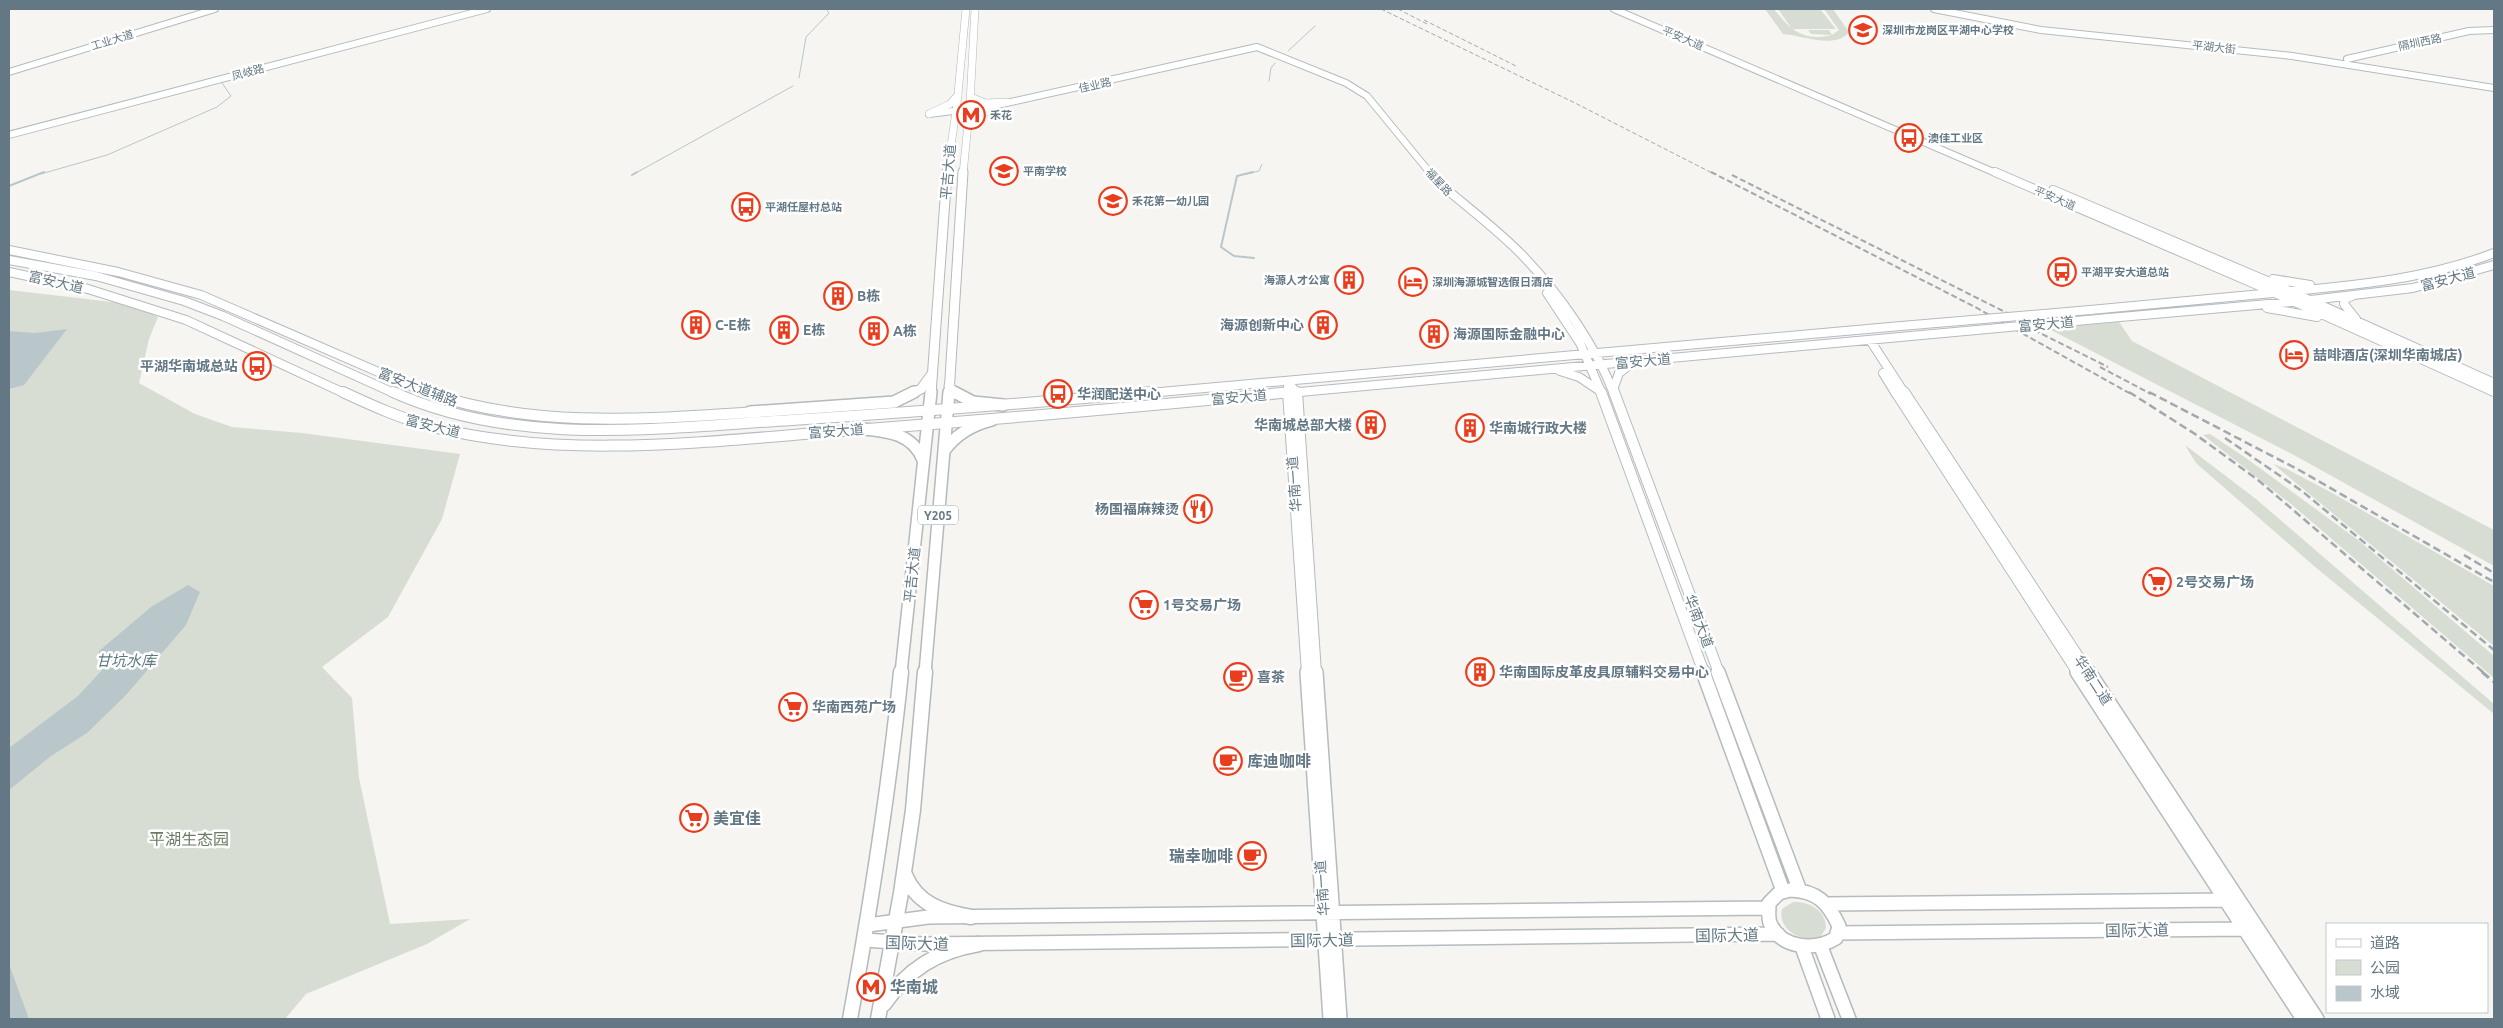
<svg xmlns="http://www.w3.org/2000/svg" width="2503" height="1028" viewBox="0 0 2503 1028" font-family="Ubuntu,'Noto Sans SC',sans-serif">
  <style>
    .green { fill: #d7ddd2 }
    .water { fill: #b9c7ca }
    .lines { fill: none; stroke-linecap: round; stroke-linejoin: round }
    .stream-far1 { stroke: #b9c7ca; stroke-width: 1 }
    .stream { stroke: #b9c7ca; stroke-width: 2 }
    .secondary-far3-casing { stroke: #b5bbbf; stroke-width: 8 }
    .secondary-far2-casing { stroke: #b5bbbf; stroke-width: 10 }
    .secondary-far1-casing { stroke: #b5bbbf; stroke-width: 12 }
    .secondary-casing { stroke: #b5bbbf; stroke-width: 16 }
    .primary-far3-casing { stroke: #b4b9bc; stroke-width: 8 }
    .primary-far2-casing { stroke: #b4b9bc; stroke-width: 11 }
    .primary-far1-casing { stroke: #b4b9bc; stroke-width: 14 }
    .primary-casing { stroke: #b4b9bc; stroke-width: 17 }
    .secondary-far3 { stroke: #fff; stroke-width: 6 }
    .secondary-far2 { stroke: #fff; stroke-width: 8 }
    .secondary-far1 { stroke: #fff; stroke-width: 10 }
    .secondary { stroke: #fff; stroke-width: 13 }
    .primary-far3 { stroke: #fff; stroke-width: 7 }
    .primary-far2 { stroke: #fff; stroke-width: 9 }
    .primary-far1 { stroke: #fff; stroke-width: 11 }
    .primary { stroke: #fff; stroke-width: 14 }
    .rail-far3 { stroke: #a1a9ae; stroke-width: 1; stroke-dasharray: 4.5 2.5; stroke-linecap: butt }
    .rail-far2 { stroke: #a1a9ae; stroke-width: 2; stroke-dasharray: 6 3; stroke-linecap: butt }
    .rail-far1 { stroke: #a1a9ae; stroke-width: 2.5; stroke-dasharray: 8 4; stroke-linecap: butt }
    .rail { stroke: #a1a9ae; stroke-width: 3; stroke-dasharray: 9 5; stroke-linecap: butt }
    .secondary-bridge-casing { stroke: #b5bbbf; stroke-width: 10; stroke-linecap: butt }
    .secondary-bridge { stroke: #fff; stroke-width: 8 }
    .labels { text-anchor: middle; dominant-baseline: central; stroke-width: 5; stroke-linejoin: round; paint-order: stroke }
    .far-poi-label { font-size: 11px; font-weight: bold; fill: #637884; stroke: #fff; text-anchor: start }
    .far-street-label { font-size: 11px; fill: #637884; stroke: #fff }
    .shield { fill: #fff; stroke: #92a0a9; stroke-width: 1 }
    .shield-label { font-size: 12px; font-weight: bold; fill: #637884 }
    .street-label { font-size: 14px; fill: #637884; stroke: #fff }
    .poi-label { font-size: 14px; font-weight: bold; fill: #637884; stroke: #fff; text-anchor: start }
    .water-label { font-size: 15px; font-style: italic; fill: #5f7a81; stroke: #fff }
    .near-poi-label { font-size: 16px; font-weight: bold; fill: #637884; stroke: #fff; text-anchor: start }
    .near-park-label { font-size: 16px; fill: #697b62; stroke: #fff }
    .near-street-label { font-size: 16px; fill: #637884; stroke: #fff }
  </style>
  <rect width="100%" height="100%" fill="#f6f5f1"/>
  <!-- green -->
  <path class="green" d="M 1765,9 L 1774,9 C 1790,30 1803,42 1832,35 L 1811,34 L 1808,30 L 1829,30 L 1832,35 L 1839,30 L 1824,9 L 1833,9 L 1849,32 C 1835,50 1801,35 1783,34 Z
    M 1778,9 L 1820,9 L 1836,29 L 1792,29 Z
    M 9,290 L 129,304 L 158,317 L 149,339 L 139,383 L 195,414 L 232,427 L 302,433 L 460,454 L 442,519 L 388,617 L 322,667 L 352,698 L 359,778 L 390,924 L 470,919 L 427,944 L 306,994 L 285,1019 L 9,1019 Z
    M 2119,322 L 2132,341 L 2494,530 L 2494,566 L 2292,454 L 2047,328 Z
    M 2210,434 L 2246,458 L 2358,540 L 2494,656 L 2494,678 L 2291,504 L 2203,435 Z
    M 2185,445 L 2256,499 L 2494,704 L 2494,714 L 2314,566 L 2196,463 Z
    M 2273,464 L 2287,469 L 2334,494 L 2494,586 L 2494,646 Z
    M 1793,902 C 1809,901 1826,910 1826,928 L 1821,936 C 1803,944 1777,930 1782,909 Z"/>
  <!-- water -->
  <path class="water" d="M 67,329 L 24,385 L 9,389 L 9,331 L 35,333 Z
    M 188,585 L 200,592 L 186,625 L 126,695 L 87,733 L 51,756 L 9,790 L 9,748 L 78,696 L 103,669 L 99,651 L 151,607 Z
    M 9,964 L 29,1019 L 9,1019 Z"/>
  <g class="lines">
    <!-- stream-far1 -->
    <path class="stream-far1" d="M 1288,51 L 1315,26
      M 799,78 L 806,37 L 829,13 L 826,9
      M 1269,81 L 1271,68 L 1275,63
      M 9,131 L 281,60
      M 41,174 L 107,155 L 217,107 L 231,96 L 220,80
      M 634,174 L 793,86
      M 1247,174 L 1259,171 L 1262,164"/>
    <!-- stream -->
    <path class="stream" d="M 1253,172 L 1237,176 L 1221,247 L 1234,256 L 1254,258
      M 632,175 L 637,172
      M 9,186 L 44,172"/>
    <defs>
      <path id="secondary-far3" d="M 1614,9 L 1998,174
        M 1934,9 L 2041,30 L 2292,56 L 2494,88
        M 2347,59 L 2469,31 L 2494,30
        M 9,72 L 215,9
        M 929,114 L 993,106 L 1257,47 L 1346,83 L 1367,96 L 1431,174
        M 9,135 L 487,9"/>
      <path id="secondary-far2" d="M 1430,172 L 1439,183 C 1467,207 1498,230 1523,256 C 1559,293 1596,346 1614,394
        M 1995,172 L 2257,285 L 2494,392
        M 2053,190 L 2272,283 L 2494,383
        M 9,250 L 118,272 L 201,295 L 429,394
        M 9,260 L 96,276 L 184,301 L 223,316 L 396,394
        M 9,272 L 88,289 L 186,320 L 346,394
        M 2273,279 L 2310,285
        M 2292,291 C 2361,285 2429,278 2494,253
        M 1547,293 L 1580,343 L 1602,394
        M 2352,296 L 2345,299 L 2344,304 L 2356,319
        M 2311,300 L 2413,288 L 2494,265
        M 2267,308 L 2317,317
        M 2090,310 L 2273,293
        M 2109,318 L 2292,302
        M 1870,340 L 1905,394
        M 1560,371 L 1579,377 L 1600,391
        M 1883,373 L 1896,394
        M 1288,386 L 1289,394
        M 1293,388 L 1297,394
        M 1613,390 L 1619,373 L 1632,363
        M 1138,394 L 1901,326
        M 1278,394 L 1911,336"/>
      <path id="secondary-far1" d="M 343,392 C 373,406 402,419 433,427 C 568,461 718,440 855,430 C 1001,419 1146,406 1292,392
        M 393,392 C 517,448 660,428 792,420 C 912,412 1032,403 1152,392
        M 426,392 C 533,429 647,419 758,412
        M 1288,392 L 1307,673
        M 1297,392 L 1316,673
        M 1601,392 L 1704,673
        M 1614,392 L 1719,673
        M 1896,392 L 2078,673
        M 1904,392 L 2089,673"/>
      <path id="secondary" d="M 1307,672 L 1330,1019
        M 1316,672 L 1340,1019
        M 1703,672 L 1783,891
        M 1718,672 L 1800,891
        M 2077,672 L 2303,1019
        M 2089,672 L 2317,1019
        M 1790,890 C 1818,891 1828,903 1839,926 L 1836,938 C 1815,951 1781,949 1770,923 C 1768,918 1769,909 1769,903 L 1779,893 Z
        M 1826,904 L 2229,900
        M 868,925 L 928,917 L 1767,908
        M 1837,933 L 2248,929
        M 865,940 L 922,944 L 1778,934
        M 1802,947 L 1828,1019
        M 1821,947 L 1849,1019"/>
      <path id="primary-far3" d="M 970,97 L 986,103 L 1007,102
        M 929,114 L 950,104 L 958,95
        M 967,128 L 975,118 L 992,109
        M 947,174 L 957,104 L 966,9
        M 963,174 L 970,103 L 975,9"/>
      <path id="primary-far2" d="M 949,386 L 955,394
        M 911,394 L 921,389 L 932,374
        M 931,394 L 947,172
        M 949,394 L 963,172"/>
      <path id="primary-far1" d="M 954,392 L 973,402 L 1003,405
        M 750,412 L 894,402 L 914,392
        M 863,429 C 888,431 913,434 923,460
        M 944,451 C 956,434 972,425 992,420
        M 901,673 L 931,392
        M 925,673 L 949,392"/>
      <path id="primary" d="M 905,875 C 917,904 942,912 971,917
        M 884,1004 C 908,969 937,951 979,944
        M 850,1019 C 871,904 889,789 901,672
        M 878,1019 L 901,893 L 913,810 L 925,672"/>
    </defs>
    <!-- secondary-far3 casing -->
    <use href="#secondary-far3" class="secondary-far3-casing"/>
    <!-- secondary-far2 casing -->
    <use href="#secondary-far2" class="secondary-far2-casing"/>
    <!-- secondary-far1 casing -->
    <use href="#secondary-far1" class="secondary-far1-casing"/>
    <!-- secondary casing -->
    <use href="#secondary" class="secondary-casing"/>
    <!-- primary-far3 casing -->
    <use href="#primary-far3" class="primary-far3-casing"/>
    <!-- primary-far2 casing -->
    <use href="#primary-far2" class="primary-far2-casing"/>
    <!-- primary-far1 casing -->
    <use href="#primary-far1" class="primary-far1-casing"/>
    <!-- primary casing -->
    <use href="#primary" class="primary-casing"/>
    <!-- secondary-far3 -->
    <use href="#secondary-far3" class="secondary-far3"/>
    <!-- secondary-far2 -->
    <use href="#secondary-far2" class="secondary-far2"/>
    <!-- secondary-far1 -->
    <use href="#secondary-far1" class="secondary-far1"/>
    <!-- secondary -->
    <use href="#secondary" class="secondary"/>
    <!-- primary-far3 -->
    <use href="#primary-far3" class="primary-far3"/>
    <!-- primary-far2 -->
    <use href="#primary-far2" class="primary-far2"/>
    <!-- primary-far1 -->
    <use href="#primary-far1" class="primary-far1"/>
    <!-- primary -->
    <use href="#primary" class="primary"/>
    <!-- rail-far3 -->
    <path class="rail-far3" d="M 1381,9 L 1575,103 L 1714,174
      M 1398,9 L 1429,25
      M 1424,20 L 1518,67"/>
    <!-- rail-far2 -->
    <path class="rail-far2" d="M 1711,172 L 1975,307 L 2131,394
      M 1732,175 L 2025,322
      M 2018,322 L 2108,367
      M 2100,367 L 2151,394"/>
    <!-- rail-far1 -->
    <path class="rail-far1" d="M 2129,392 L 2195,434 L 2258,480 L 2484,673
      M 2149,392 L 2299,470 L 2494,582
      M 2225,438 L 2302,491 L 2494,650
      M 2464,555 L 2494,573"/>
    <!-- rail -->
    <path class="rail" d="M 2482,672 L 2494,682"/>
    <defs>
      <path id="secondary-bridge" d="M 1901,326 L 2090,310
        M 1911,336 L 2109,318"/>
    </defs>
    <!-- secondary-bridge casing -->
    <use href="#secondary-bridge" class="secondary-bridge-casing"/>
    <!-- secondary-bridge -->
    <use href="#secondary-bridge" class="secondary-bridge"/>
  </g>
  <!-- icons -->
  <defs>
    <symbol id="school-ring" viewBox="-11 -11 22 22"><circle r="9.5" fill="#fff" stroke="#e93e1e" stroke-width="1.5"/><path d="M0-5L7-2L0 1L-7-2ZM-4 1L0 2.5L4 1V4Q0 6-4 4Z" fill="#e93e1e"/></symbol>
    <symbol id="metro-ring" viewBox="-11 -11 22 22"><circle r="9.5" fill="#fff" stroke="#e93e1e" stroke-width="1.5"/><path d="M-5.5 5V-5H-3L0 0L3-5H5.5V5H3V-.5L0 4L-3-.5V5Z" fill="#e93e1e"/></symbol>
    <symbol id="bus-ring" viewBox="-11 -11 22 22"><circle r="9.5" fill="#fff" stroke="#e93e1e" stroke-width="1.5"/><path d="M-5-6H5V4H4V6H2V4H-2V6H-4V4H-5ZM-3.5-4V0h7V-4ZM-3.5 1.2v1.5H-2V1.2ZM2 1.2v1.5H3.5V1.2Z" fill="#e93e1e"/></symbol>
    <symbol id="building-ring" viewBox="-11 -11 22 22"><circle r="9.5" fill="#fff" stroke="#e93e1e" stroke-width="1.5"/><path d="M-4-6H4V6H1V3H-1V6H-4ZM-2.5-4.3h1.7v1.8h-1.7ZM.8-4.3h1.7v1.8H.8ZM-2.5-1h1.7V.8h-1.7ZM.8-1h1.7V.8H.8Z" fill="#e93e1e"/></symbol>
    <symbol id="hotel-ring" viewBox="-11 -11 22 22"><circle r="9.5" fill="#fff" stroke="#e93e1e" stroke-width="1.5"/><path d="M-6-4.5h1.5V1H6V5H4.5V3h-9V5H-6ZM-4 0a1.8 1.8 0 1 1 3.6 0ZM.5 0V-2.5h3Q6-2.5 6 0Z" fill="#e93e1e"/></symbol>
    <symbol id="restaurant-ring" viewBox="-11 -11 22 22"><circle r="9.5" fill="#fff" stroke="#e93e1e" stroke-width="1.5"/><path d="M-5-6h1v4h1v-4h1v4h1v-4h1v5L-1.5 .5V6h-2V.5L-5-1ZM5-6V6H3V1.5H1.5Q1.5-4 5-6Z" fill="#e93e1e"/></symbol>
    <symbol id="supermarket-ring" viewBox="-11 -11 22 22"><circle r="9.5" fill="#fff" stroke="#e93e1e" stroke-width="1.5"/><path d="M-6-5.5h2.5l.6 2H6L4.5 2H-2.5L-4.4-4H-6ZM-1.5 3.2a1.3 1.3 0 1 0 .1 0ZM3 3.2a1.3 1.3 0 1 0 .1 0Z" fill="#e93e1e"/></symbol>
    <symbol id="cafe-ring" viewBox="-11 -11 22 22"><circle r="9.5" fill="#fff" stroke="#e93e1e" stroke-width="1.5"/><path d="M-5.5-4.5H6V0H3Q3 3.5 0 3.5H-2.5Q-5.5 3.5-5.5 0ZM3-3.2v2h1.7v-2ZM-6 4.5H4V6H-6Z" fill="#e93e1e"/></symbol>
  </defs>
  <g fill-rule="evenodd">
    <use href="#school-ring" x="1847" y="14" width="32" height="32"/>
    <use href="#metro-ring" x="955" y="99" width="32" height="32"/>
    <use href="#bus-ring" x="1893" y="122" width="32" height="32"/>
    <use href="#school-ring" x="988" y="155" width="32" height="32"/>
    <use href="#school-ring" x="1097" y="185" width="32" height="32"/>
    <use href="#bus-ring" x="730" y="191" width="32" height="32"/>
    <use href="#bus-ring" x="2046" y="256" width="32" height="32"/>
    <use href="#building-ring" x="1333" y="264" width="32" height="32"/>
    <use href="#hotel-ring" x="1397" y="266" width="32" height="32"/>
    <use href="#building-ring" x="822" y="280" width="32" height="32"/>
    <use href="#building-ring" x="680" y="309" width="32" height="32"/>
    <use href="#building-ring" x="1307" y="309" width="32" height="32"/>
    <use href="#building-ring" x="768" y="314" width="32" height="32"/>
    <use href="#building-ring" x="858" y="315" width="32" height="32"/>
    <use href="#building-ring" x="1418" y="318" width="32" height="32"/>
    <use href="#hotel-ring" x="2278" y="339" width="32" height="32"/>
    <use href="#bus-ring" x="241" y="350" width="32" height="32"/>
    <use href="#bus-ring" x="1042" y="378" width="32" height="32"/>
    <use href="#building-ring" x="1355" y="409" width="32" height="32"/>
    <use href="#building-ring" x="1454" y="412" width="32" height="32"/>
    <use href="#restaurant-ring" x="1182" y="493" width="32" height="32"/>
    <use href="#supermarket-ring" x="2141" y="566" width="32" height="32"/>
    <use href="#supermarket-ring" x="1128" y="589" width="32" height="32"/>
    <use href="#building-ring" x="1464" y="656" width="32" height="32"/>
    <use href="#cafe-ring" x="1222" y="661" width="32" height="32"/>
    <use href="#supermarket-ring" x="777" y="691" width="32" height="32"/>
    <use href="#cafe-ring" x="1212" y="745" width="32" height="32"/>
    <use href="#supermarket-ring" x="678" y="802" width="32" height="32"/>
    <use href="#cafe-ring" x="1236" y="840" width="32" height="32"/>
    <use href="#metro-ring" x="855" y="971" width="32" height="32"/>
  </g>
  <g class="labels">
    <!-- far-poi labels -->
    <g class="far-poi-label">
      <text x="1882" y="30">深圳市龙岗区平湖中心学校</text>
      <text x="990" y="115">禾花</text>
      <text x="1928" y="138">澳佳工业区</text>
      <text x="1023" y="171">平南学校</text>
      <text x="1132" y="201">禾花第一幼儿园</text>
      <text x="765" y="207">平湖任屋村总站</text>
      <text x="2081" y="272">平湖平安大道总站</text>
      <text x="1330" y="280" text-anchor="end">海源人才公寓</text>
      <text x="1432" y="282">深圳海源城智选假日酒店</text>
    </g>
    <!-- far-street labels -->
    <g class="far-street-label">
      <text transform="translate(1683 38) rotate(23)">平安大道</text>
      <text transform="translate(112 40) rotate(-17)">工业大道</text>
      <text transform="translate(2420 42) rotate(-12)">隔圳西路</text>
      <text transform="translate(2214 47) rotate(6)">平湖大街</text>
      <text transform="translate(248 72) rotate(-15)">凤岐路</text>
      <text transform="translate(1095 85) rotate(-13)">佳业路</text>
      <text transform="translate(1439 182) rotate(47)">福星路</text>
      <text transform="translate(2055 198) rotate(23)">平安大道</text>
    </g>
    <!-- shield labels -->
    <rect class="shield" x="918" y="505.5" width="40" height="19" rx="4"/>
    <g class="shield-label">
      <text x="938" y="515">Y205</text>
    </g>
    <!-- street labels -->
    <g class="street-label">
      <text transform="translate(948 172) rotate(-85)">平吉大道</text>
      <text transform="translate(2448 279) rotate(-15)">富安大道</text>
      <text transform="translate(56 282) rotate(13)">富安大道</text>
      <text transform="translate(2046 324) rotate(-5)">富安大道</text>
      <text transform="translate(1643 361) rotate(-5)">富安大道</text>
      <text transform="translate(418 387) rotate(21)">富安大道辅路</text>
      <text transform="translate(1239 397) rotate(-5)">富安大道</text>
      <text transform="translate(433 426) rotate(14)">富安大道</text>
      <text transform="translate(836 431) rotate(-4)">富安大道</text>
      <text transform="translate(1294 484) rotate(-94)">华南一道</text>
      <text transform="translate(912 575) rotate(-84)">平吉大道</text>
      <text transform="translate(1699 621) rotate(69)">华南大道</text>
      <text transform="translate(2093 680) rotate(57)">华南二道</text>
      <text transform="translate(1322 888) rotate(-94)">华南一道</text>
    </g>
    <!-- poi labels -->
    <g class="poi-label">
      <text x="857" y="296">B栋</text>
      <text x="715" y="325">C-E栋</text>
      <text x="1304" y="325" text-anchor="end">海源创新中心</text>
      <text x="803" y="330">E栋</text>
      <text x="893" y="331">A栋</text>
      <text x="1453" y="334">海源国际金融中心</text>
      <text x="2313" y="355">喆啡酒店(深圳华南城店)</text>
      <text x="238" y="366" text-anchor="end">平湖华南城总站</text>
      <text x="1077" y="394">华润配送中心</text>
      <text x="1352" y="425" text-anchor="end">华南城总部大楼</text>
      <text x="1489" y="428">华南城行政大楼</text>
      <text x="1179" y="509" text-anchor="end">杨国福麻辣烫</text>
      <text x="2176" y="582">2号交易广场</text>
      <text x="1163" y="605">1号交易广场</text>
      <text x="1499" y="672">华南国际皮革皮具原辅料交易中心</text>
      <text x="1257" y="677">喜茶</text>
      <text x="812" y="707">华南西苑广场</text>
    </g>
    <!-- water labels -->
    <g class="water-label">
      <text x="126" y="660">甘坑水库</text>
    </g>
    <!-- near-poi labels -->
    <g class="near-poi-label">
      <text x="1247" y="761">库迪咖啡</text>
      <text x="713" y="818">美宜佳</text>
      <text x="1233" y="856" text-anchor="end">瑞幸咖啡</text>
      <text x="890" y="987">华南城</text>
    </g>
    <!-- near-park labels -->
    <g class="near-park-label">
      <text x="189" y="839">平湖生态园</text>
    </g>
    <!-- near-street labels -->
    <g class="near-street-label">
      <text transform="translate(2137 930) rotate(-1)">国际大道</text>
      <text transform="translate(1727 935) rotate(-1)">国际大道</text>
      <text transform="translate(1322 940) rotate(-1)">国际大道</text>
      <text transform="translate(917 943) rotate(2)">国际大道</text>
    </g>
  </g>
  <!-- border -->
  <rect width="2503" height="1028" fill="none" stroke="#637884" stroke-width="20"/>
  <!-- legend -->
  <rect x="2326" y="923" width="162" height="90" fill="#ffffff" stroke="#c1c9ce"/>
  <rect x="2336" y="939" width="25" height="8" fill="#ffffff" stroke="#c1c9ce"/>
  <text x="2370" y="948" font-size="15" fill="#637884">道路</text>
  <rect x="2336" y="960" width="25" height="15" fill="#d7ddd2" stroke="#c1c9ce"/>
  <text x="2370" y="973" font-size="15" fill="#637884">公园</text>
  <rect x="2336" y="986" width="25" height="15" fill="#b9c7ca" stroke="#c1c9ce"/>
  <text x="2370" y="998" font-size="15" fill="#637884">水域</text>
</svg>
